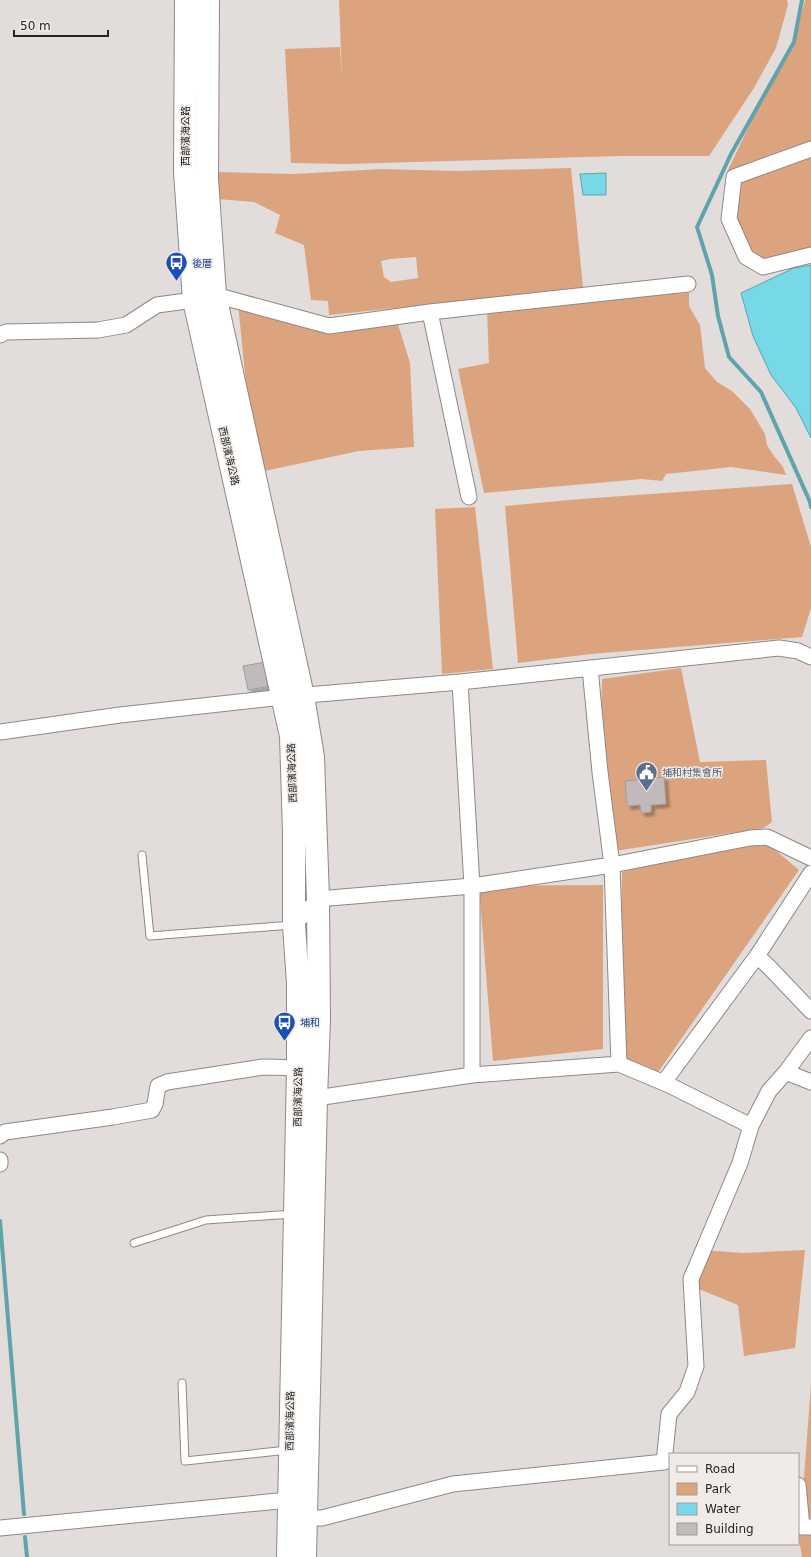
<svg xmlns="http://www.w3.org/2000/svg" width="811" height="1557" viewBox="0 0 811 1557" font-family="'DejaVu Sans','Noto Sans TC',sans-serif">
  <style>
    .green { fill: #dba47e; fill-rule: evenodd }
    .water { fill: #77d9e8; stroke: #5fa3ad }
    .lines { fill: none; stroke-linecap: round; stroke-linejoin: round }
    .stream { stroke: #5fa3ad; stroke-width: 4 }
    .building { fill: #c0babc; stroke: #a29c9e; filter: url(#shadow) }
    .service-casing { stroke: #8e8986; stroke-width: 9 }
    .minor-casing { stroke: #8e8986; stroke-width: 17 }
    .primary-casing { stroke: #8e8986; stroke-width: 24 }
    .service { stroke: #fff; stroke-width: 7 }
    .minor { stroke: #fff; stroke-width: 15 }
    .primary { stroke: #fff; stroke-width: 22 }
    .labels { text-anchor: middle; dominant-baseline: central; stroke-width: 3; stroke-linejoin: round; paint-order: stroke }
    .street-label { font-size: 10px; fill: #272524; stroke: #f0ebe7 }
    .transit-label { font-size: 10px; fill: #164399; stroke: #f0ebe7; text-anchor: start }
    .service-label { font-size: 10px; fill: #4e5e75; stroke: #f0ebe7; text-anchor: start }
  </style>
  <defs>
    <filter id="shadow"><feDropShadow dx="3.5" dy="3.5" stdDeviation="1" flood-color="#0004"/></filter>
  </defs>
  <rect width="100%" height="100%" fill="#e2ddda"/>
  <!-- green -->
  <path class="green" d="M 339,0 L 787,0 L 788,5 L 776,48 L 754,88 L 709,156 L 620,156 L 346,164 L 291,163 L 285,49 L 340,47 L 342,77 Z
    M 805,0 L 811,0 L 811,141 L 727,172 L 762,99 L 794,42 Z
    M 811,148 L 811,247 L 763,267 L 746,257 L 729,219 L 734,177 Z
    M 571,168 L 583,287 L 471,305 L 396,308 L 329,315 L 328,301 L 311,300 L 304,245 L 275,233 L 280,215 L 254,202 L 217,199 L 217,172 L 294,174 L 381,169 L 457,171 ZM 416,257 L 418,278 L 391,282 L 384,277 L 381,261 L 390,259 Z
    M 689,293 L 689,306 L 700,325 L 705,368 L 717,382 L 732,391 L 750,409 L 765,434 L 767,445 L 774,456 L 783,467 L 786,475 L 731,467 L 666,474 L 662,481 L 642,479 L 484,493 L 458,369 L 489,363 L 487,310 L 624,297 Z
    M 238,304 L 334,330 L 397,321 L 410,363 L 414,447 L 359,451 L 255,473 Z
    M 792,484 L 811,547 L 811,608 L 802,637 L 591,654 L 518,663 L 505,506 L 580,499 Z
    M 475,507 L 493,669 L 442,674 L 435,509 Z
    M 681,668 L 700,762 L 766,760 L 772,822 L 764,828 L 615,851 L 600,772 L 602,679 Z
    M 760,837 L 799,870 L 654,1078 L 619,1055 L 622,872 Z
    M 603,885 L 603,1049 L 493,1061 L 479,886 Z
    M 701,1250 L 743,1253 L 805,1250 L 795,1348 L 744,1356 L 738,1305 L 689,1285 Z
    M 811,1384 L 811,1518 L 801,1518 Z
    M 798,1534 L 811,1535 L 811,1557 L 802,1557 Z"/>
  <!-- water -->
  <path class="water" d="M 606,173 L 606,195 L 583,195 L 580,174 Z
    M 811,265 L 811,438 L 796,408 L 771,375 L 753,336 L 741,293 L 794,268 Z"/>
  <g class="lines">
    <!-- stream -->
    <path class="stream" d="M 802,0 L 794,42 L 731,154 L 697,227 L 712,275 L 718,316 L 729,357 L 761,392 L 810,502 L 811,507
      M 0,1221 L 24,1514
      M 25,1537 L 27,1557"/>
  </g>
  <!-- building -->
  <path class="building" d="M 266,662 L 270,686 L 248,690 L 243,666 Z
    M 664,777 L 666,804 L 651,805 L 651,812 L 641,813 L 640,805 L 627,806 L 625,781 Z"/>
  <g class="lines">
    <defs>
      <path id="service" d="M 142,855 L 150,936 L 292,925
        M 134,1243 L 206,1220 L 293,1214
        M 182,1383 L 185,1461 L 288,1450"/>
      <path id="minor" d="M 811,149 L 734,177 L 729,219 L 746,257 L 763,267 L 811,255
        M 430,312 L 469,497
        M 0,335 L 6,332 L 98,330 L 126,325 L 157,305 L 194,300 L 215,295 L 329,326 L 430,312 L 688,284
        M 590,668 L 600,772 L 612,865 L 619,1064
        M 460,682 L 472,886 L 472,1075
        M 0,732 L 120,715 L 283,697 L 460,682 L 779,648 L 798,651 L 811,657
        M 294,925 L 318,899 L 472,886 L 612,865 L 750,838 L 767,837 L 811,858
        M 757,956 L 767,965 L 811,1011
        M 786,1072 L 811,1082
        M 664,1082 L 757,956 L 811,873
        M 316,1098 L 472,1075 L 619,1064 L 669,1085 L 751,1126
        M 0,1136 L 5,1132 L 113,1117 L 152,1110 L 155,1104 L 158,1086 L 167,1082 L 263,1067 L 306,1068
        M 0,1160 L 0,1164
        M 798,1485 L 802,1527 L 811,1527
        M 0,1528 L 289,1500 L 306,1518 L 322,1518 L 453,1484 L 664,1462 L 669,1414 L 687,1392 L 696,1366 L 691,1279 L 740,1163 L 751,1126 L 769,1091 L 786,1072 L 811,1038"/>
      <path id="primary" d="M 186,0 L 185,172 L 194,300 L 291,736 L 294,833 L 294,925 L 298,983 L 298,1068 L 288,1557
        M 208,0 L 207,179 L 215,295 L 303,696 L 313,757 L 318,899 L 319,1020 L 316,1098 L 305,1557"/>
    </defs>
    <!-- service casing -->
    <use href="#service" class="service-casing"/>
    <!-- minor casing -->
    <use href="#minor" class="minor-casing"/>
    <!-- primary casing -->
    <use href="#primary" class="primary-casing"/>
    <!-- service -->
    <use href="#service" class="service"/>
    <!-- minor -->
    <use href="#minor" class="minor"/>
    <!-- primary -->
    <use href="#primary" class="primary"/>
  </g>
  <!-- icons -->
  <defs>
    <symbol id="bus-pin" viewBox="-11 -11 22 30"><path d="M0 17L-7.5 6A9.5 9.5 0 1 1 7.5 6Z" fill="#1a4fb4" stroke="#f0ebe7"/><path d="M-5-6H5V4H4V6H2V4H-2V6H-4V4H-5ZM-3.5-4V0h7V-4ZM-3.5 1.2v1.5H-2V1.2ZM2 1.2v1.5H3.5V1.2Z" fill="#fff"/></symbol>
    <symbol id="civic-pin" viewBox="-11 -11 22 30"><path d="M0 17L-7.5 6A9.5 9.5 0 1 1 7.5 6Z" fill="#5c6f8a" stroke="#f0ebe7"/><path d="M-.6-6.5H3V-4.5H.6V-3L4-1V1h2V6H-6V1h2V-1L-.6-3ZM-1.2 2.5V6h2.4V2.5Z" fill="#fff"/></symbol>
  </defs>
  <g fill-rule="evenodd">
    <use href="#bus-pin" x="164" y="250" width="25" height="34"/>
    <use href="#civic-pin" x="634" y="760" width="25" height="34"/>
    <use href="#bus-pin" x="272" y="1010" width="25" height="34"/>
  </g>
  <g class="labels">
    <!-- street labels -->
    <g class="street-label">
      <text transform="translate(185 136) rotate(-90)">西部濱海公路</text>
      <text transform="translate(229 456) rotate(77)">西部濱海公路</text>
      <text transform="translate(292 773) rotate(-92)">西部濱海公路</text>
      <text transform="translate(298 1097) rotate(-89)">西部濱海公路</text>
      <text transform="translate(290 1421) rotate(-89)">西部濱海公路</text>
    </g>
    <!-- transit labels -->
    <g class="transit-label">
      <text x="192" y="263">後厝</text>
      <text x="300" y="1022">埔和</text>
    </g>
    <!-- service labels -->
    <g class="service-label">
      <text x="662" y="772">埔和村集會所</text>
    </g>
  </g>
  <!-- legend -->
  <rect x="669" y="1453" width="130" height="92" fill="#f0ebe7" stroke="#a09c99"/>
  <rect x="677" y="1466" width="20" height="6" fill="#ffffff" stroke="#a09c99"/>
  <text x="705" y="1473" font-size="12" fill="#272524">Road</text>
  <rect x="677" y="1483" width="20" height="12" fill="#dba47e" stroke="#a09c99"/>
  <text x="705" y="1493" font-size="12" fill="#272524">Park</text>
  <rect x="677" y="1503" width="20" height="12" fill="#77d9e8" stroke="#a09c99"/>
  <text x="705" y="1513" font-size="12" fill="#272524">Water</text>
  <rect x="677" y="1523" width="20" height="12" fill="#c0babc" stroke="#a09c99"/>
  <text x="705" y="1533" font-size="12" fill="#272524">Building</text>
  <!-- scale -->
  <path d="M14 30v6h94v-6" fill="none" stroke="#272524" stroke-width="2"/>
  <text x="20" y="30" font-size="12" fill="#272524" stroke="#f0ebe7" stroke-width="3" paint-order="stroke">50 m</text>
</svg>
